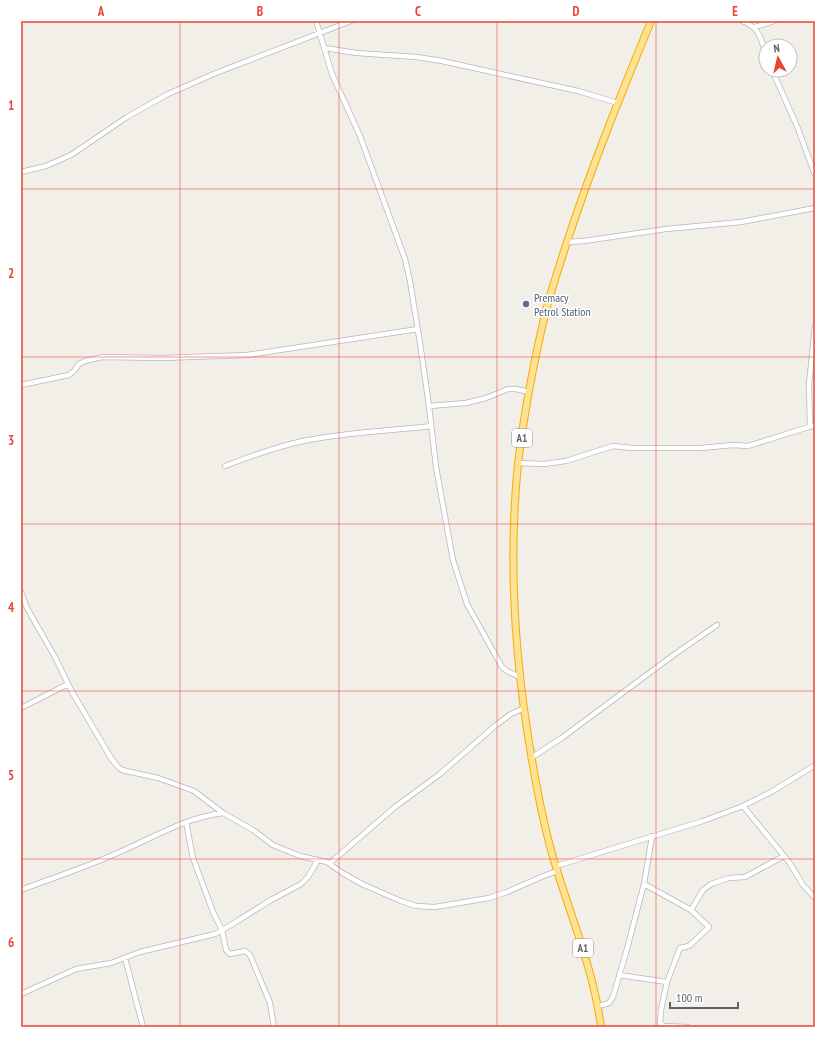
<svg xmlns="http://www.w3.org/2000/svg" width="836" height="1048" viewBox="0 0 836 1048" font-family="'PT Sans Narrow',sans-serif">
  <style>
    .lines { fill: none; stroke-linecap: round; stroke-linejoin: round }
    .minor-casing { stroke: #b5b8bc; stroke-width: 6 }
    .highway-casing { stroke: #f9ab00; stroke-width: 8 }
    .minor { stroke: #fff; stroke-width: 4.5 }
    .highway { stroke: #fde293; stroke-width: 6 }
    .grid { fill: none; stroke: #ea4335; stroke-width: 1; stroke-opacity: 0.55 }
    .service-dot { fill: #5c6f8a; stroke: #fff; stroke-width: 1.5 }
    .labels { text-anchor: middle; dominant-baseline: central; stroke-width: 3; stroke-linejoin: round; paint-order: stroke }
    .shield { fill: #fff; stroke: #8f9295; stroke-width: 1 }
    .shield-label { font-size: 11px; font-weight: bold; fill: #5f6368 }
    .service-label { font-size: 12px; fill: #4e5e75; stroke: #fff; text-anchor: start }
    .neatline { fill: none; stroke: #ea4335; stroke-width: 1.5 }
    .grid-label { font-size: 13px; text-anchor: middle; font-weight: bold; fill: #ea4335 }
  </style>
  <rect width="100%" height="100%" fill="#f1efe8"/>
  <g class="lines">
    <defs>
      <path id="minor" d="M 316,21 L 332,74 L 360,136 L 405,259 L 410,281 L 420,343 L 429,406 L 466,403 L 486,398 L 508,389 L 516,389 L 529,392
        M 742,21 C 760,28 760,37 766,54
        M 755,27 L 774,21
        M 325,48 L 356,53 L 417,57 L 442,61 L 578,91 L 618,103
        M 772,70 L 797,126 L 815,175
        M 21,172 L 46,166 L 71,155 L 127,117 L 168,94 L 216,73 L 351,21
        M 567,242 L 584,241 L 666,229 L 741,222 L 815,208
        M 21,385 L 69,375 L 74,371 L 79,364 L 85,361 L 102,357 L 162,358 L 247,355 L 418,329
        M 429,406 L 436,467 L 453,560 L 467,604 L 502,667 L 507,671 L 520,677
        M 810,427 L 809,384 L 815,326
        M 519,463 L 544,464 L 566,461 L 613,446 L 632,448 L 701,448 L 733,445 L 748,446 L 815,425
        M 225,466 C 251,456 276,447 303,441 C 345,432 389,431 431,426
        M 21,592 L 27,608 L 55,657 L 71,690 L 111,758 L 118,767 L 122,770 L 158,778 L 183,787 L 194,791 L 223,813 L 253,830 L 273,845 L 300,856 L 327,862 L 344,874 L 364,885 L 401,901 L 416,906 L 435,907 L 489,898 L 507,892 L 541,877 L 557,871
        M 21,708 L 68,684
        M 531,758 L 563,737 L 675,654 L 717,625
        M 743,806 L 789,862 L 803,885 L 815,898
        M 186,822 L 193,858 L 213,912 L 222,930 L 226,950 L 230,954 L 245,951 L 250,955 L 270,1003 L 274,1027
        M 330,863 L 395,807 L 440,774 L 496,725 L 511,714 L 524,708
        M 556,866 L 703,821 L 743,806 L 773,791 L 815,765
        M 644,884 L 691,910
        M 21,890 C 52,878 84,868 115,854 C 151,839 183,818 223,813
        M 125,958 L 143,1027
        M 619,975 L 667,982 L 661,1010 L 660,1023 L 664,1026 L 688,1027
        M 667,982 L 680,948 L 689,946 L 709,927 L 691,910 L 703,890 L 711,884 L 729,878 L 745,877 L 784,856
        M 21,994 L 76,969 L 111,963 L 140,952 L 215,934 L 231,925 L 271,900 L 301,884 L 308,877 L 318,860
        M 598,1006 L 609,1003 L 613,997 L 627,949 L 644,884 L 652,836"/>
      <path id="highway" d="M 601,1027 C 594,972 572,920 556,867 C 545,832 538,796 532,760 C 515,663 508,562 518,464 C 524,412 534,361 546,310 C 553,285 561,260 569,236 C 593,163 622,92 651,21"/>
    </defs>
    <!-- minor casing -->
    <use href="#minor" class="minor-casing"/>
    <!-- highway casing -->
    <use href="#highway" class="highway-casing"/>
    <!-- minor -->
    <use href="#minor" class="minor"/>
    <!-- highway -->
    <use href="#highway" class="highway"/>
  </g>
  <!-- grid -->
  <path class="grid" d="M 180,21 L 180,1027M 339,21 L 339,1027M 497,21 L 497,1027M 656,21 L 656,1027M 21,189 L 815,189M 21,357 L 815,357M 21,524 L 815,524M 21,691 L 815,691M 21,859 L 815,859"/>
  <!-- markers -->
  <circle class="service-dot" cx="526" cy="304" r="4"/>
  <g class="labels">
    <!-- shield labels -->
    <g class="shield">
      <rect x="512" y="429" width="20" height="18" rx="3"/>
      <rect x="573" y="939" width="20" height="18" rx="3"/>
    </g>
    <g class="shield-label">
      <text x="522" y="438">A1</text>
      <text x="583" y="948">A1</text>
    </g>
    <!-- service labels -->
    <g class="service-label">
      <text x="534" y="297">Premacy<tspan x="534" dy="14">Petrol Station</tspan></text>
    </g>
  </g>
  <!-- border -->
  <rect width="836" height="1048" fill="none" stroke="#ffffff" stroke-width="44"/>
  <!-- north arrow -->
  <g transform="translate(778 58) rotate(352)"><circle r="19" fill="#ffffff" stroke="#bfc1c3"/>
  <path d="M0-3L7 15L0 10L-7 15Z" fill="#ea4335"/>
  <text y="-6" font-size="11" font-weight="bold" text-anchor="middle" fill="#5f6368">N</text>
  </g>
  <!-- scale -->
  <path d="M670 1002v6h68v-6" fill="none" stroke="#5f6368" stroke-width="2"/>
  <text x="676" y="1002" font-size="12" fill="#5f6368" stroke="#ffffff" stroke-width="3" paint-order="stroke">100 m</text>
  <rect x="22" y="22" width="792" height="1004" class="neatline"/>
  <g class="grid-label">
    <text x="101" y="16">A</text>
    <text x="260" y="16">B</text>
    <text x="418" y="16">C</text>
    <text x="576" y="16">D</text>
    <text x="735" y="16">E</text>
    <text x="11" y="110">1</text>
    <text x="11" y="278">2</text>
    <text x="11" y="445">3</text>
    <text x="11" y="612">4</text>
    <text x="11" y="780">5</text>
    <text x="11" y="947">6</text>
  </g>
</svg>
